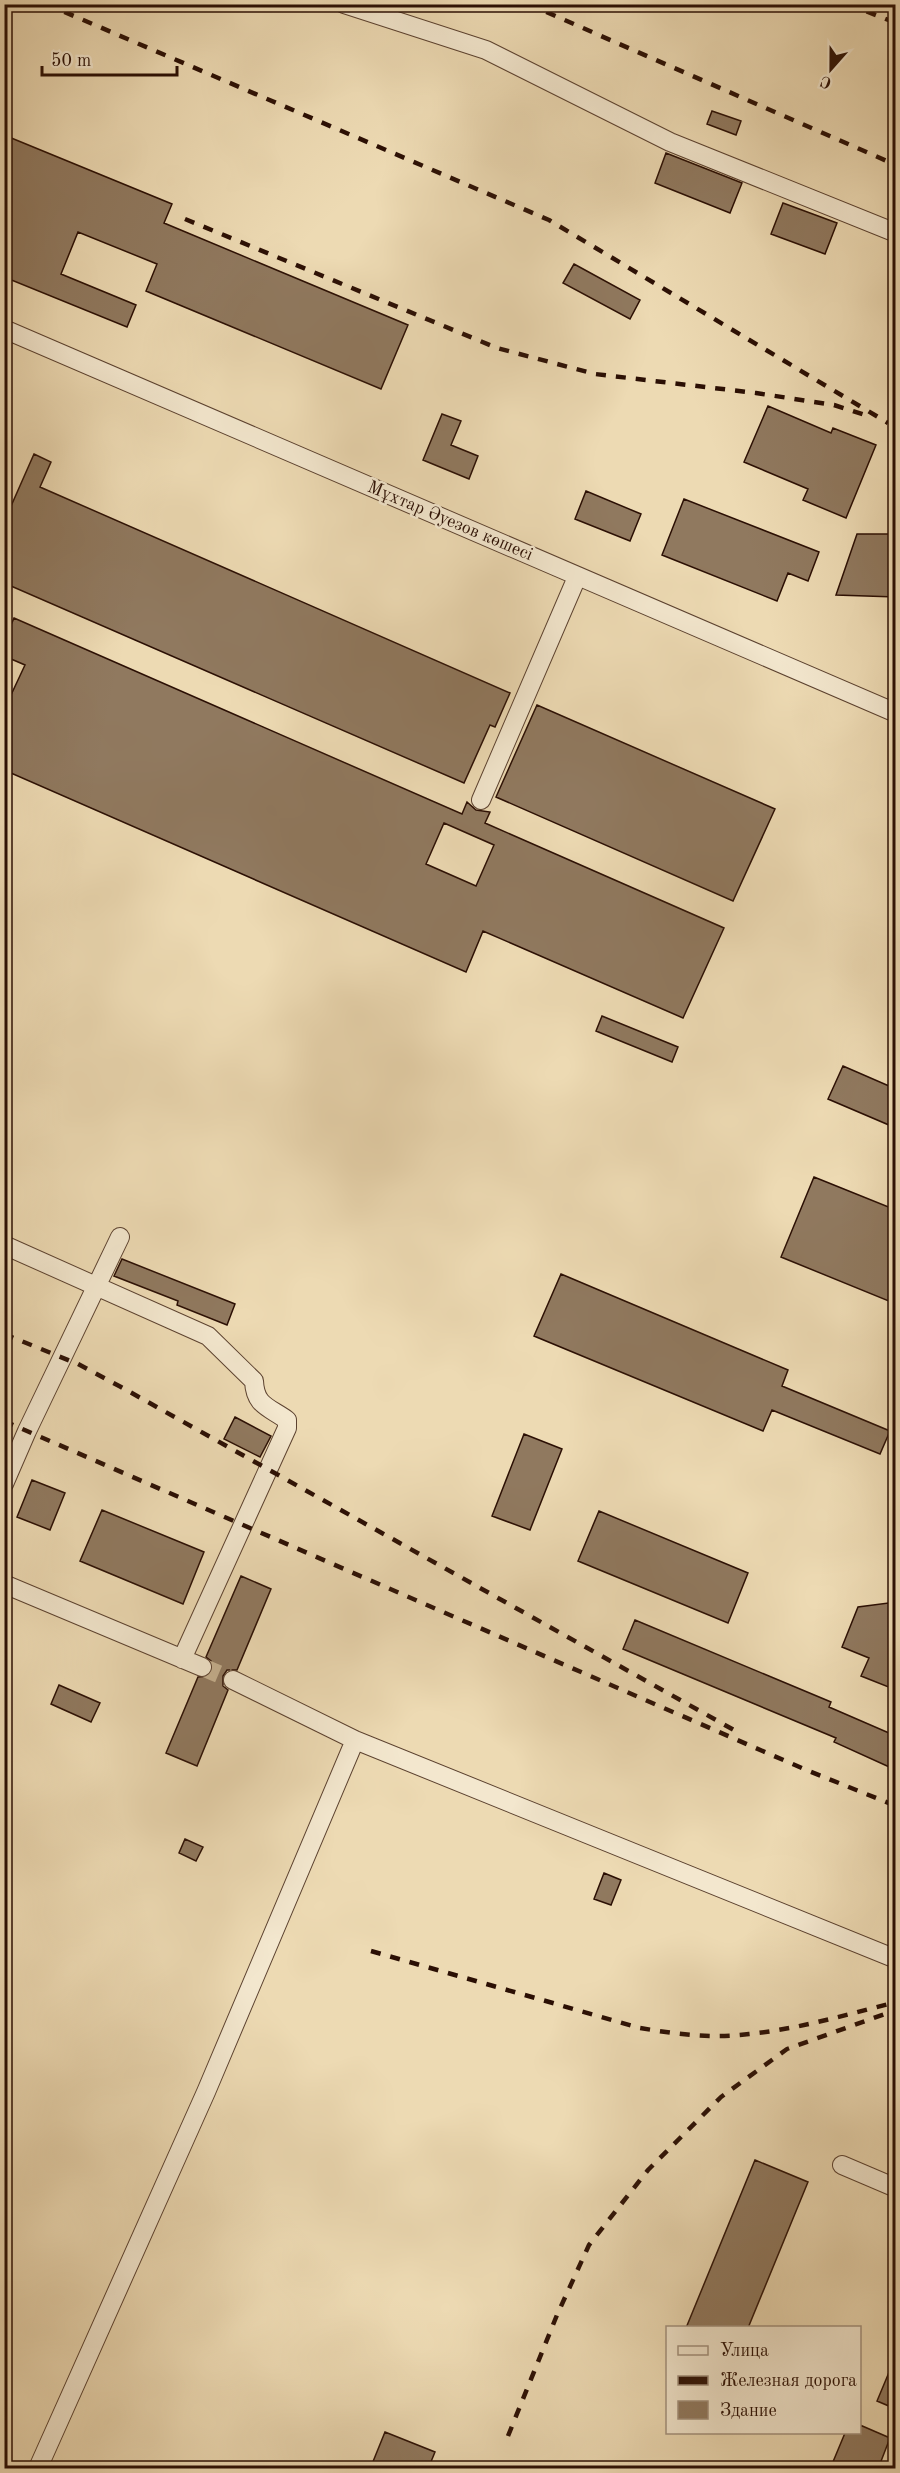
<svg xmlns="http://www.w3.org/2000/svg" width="900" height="2473" viewBox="0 0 900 2473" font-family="'Old Standard TT',serif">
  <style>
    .building { fill: #90795f; stroke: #2b0f04; stroke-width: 1.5; fill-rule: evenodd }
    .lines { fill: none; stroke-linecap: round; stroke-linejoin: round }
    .minor-tunnel { stroke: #c6b190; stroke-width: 18; stroke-dasharray: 18 9; stroke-linecap: butt }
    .minor-casing { stroke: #5c4230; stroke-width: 20 }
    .minor { stroke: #f3e7ce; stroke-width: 18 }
    .rail { stroke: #2b0f04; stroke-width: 4.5; stroke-dasharray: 10 10; stroke-linecap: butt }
    .labels { text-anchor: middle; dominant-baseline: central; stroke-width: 5; stroke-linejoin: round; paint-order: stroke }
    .street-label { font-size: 18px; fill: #2b0f04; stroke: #f3e7ce }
  </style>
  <rect width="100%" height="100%" fill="#eddab3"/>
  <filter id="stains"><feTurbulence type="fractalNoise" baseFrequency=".00333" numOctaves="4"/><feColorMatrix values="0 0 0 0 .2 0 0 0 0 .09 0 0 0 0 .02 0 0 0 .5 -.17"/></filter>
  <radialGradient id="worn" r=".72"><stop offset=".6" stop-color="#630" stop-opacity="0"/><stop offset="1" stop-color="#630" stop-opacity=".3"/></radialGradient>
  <!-- building -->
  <path class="building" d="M 712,111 L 741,121 L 736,135 L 707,124 Z
    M 4,135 L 172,204 L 164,223 L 408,325 L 381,389 L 146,291 L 157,264 L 78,232 L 61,274 L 136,305 L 127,327 L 4,277 Z
    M 666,153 L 742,183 L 730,213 L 655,183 Z
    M 783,203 L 837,223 L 825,254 L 771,234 Z
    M 574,264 L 640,300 L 630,319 L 563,283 Z
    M 768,406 L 831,433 L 833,428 L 876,445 L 846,518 L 803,500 L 808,489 L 744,462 Z
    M 442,414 L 461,421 L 451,445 L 478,456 L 469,479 L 423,460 Z
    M 34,454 L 51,462 L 40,487 L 510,693 L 495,727 L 490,725 L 464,783 L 4,583 L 4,522 Z
    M 586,491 L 641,514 L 630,541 L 575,519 Z
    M 684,499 L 819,552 L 808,581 L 788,573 L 777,601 L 662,555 Z
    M 857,534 L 896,534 L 896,597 L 836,595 Z
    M 14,618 L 462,814 L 467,802 L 476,810 L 490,812 L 485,823 L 724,928 L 683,1018 L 483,931 L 466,972 L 4,770 L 4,710 L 25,665 L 4,656 L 4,641 ZM 444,823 L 494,845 L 476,886 L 426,864 Z
    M 537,705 L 775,809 L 733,901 L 496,797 Z
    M 602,1016 L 678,1047 L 672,1062 L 596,1031 Z
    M 843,1066 L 896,1089 L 896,1128 L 828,1099 Z
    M 814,1177 L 896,1210 L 896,1304 L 781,1257 Z
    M 122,1259 L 235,1304 L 227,1325 L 177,1305 L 178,1301 L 114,1276 Z
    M 561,1274 L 788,1370 L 782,1386 L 890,1431 L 880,1454 L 772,1410 L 763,1431 L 534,1336 Z
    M 235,1417 L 271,1436 L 260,1457 L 224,1439 Z
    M 524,1434 L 562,1449 L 530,1530 L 492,1516 Z
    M 32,1480 L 65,1493 L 50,1530 L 17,1517 Z
    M 102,1510 L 204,1552 L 183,1604 L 80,1561 Z
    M 599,1511 L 748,1573 L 728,1623 L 578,1561 Z
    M 241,1576 L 271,1589 L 237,1670 L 227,1670 L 223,1676 L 223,1686 L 228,1690 L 197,1766 L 166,1753 L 198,1677 L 208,1676 L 213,1671 L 211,1661 L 206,1657 Z
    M 896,1602 L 896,1690 L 861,1676 L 869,1658 L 842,1647 L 858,1607 Z
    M 635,1620 L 831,1702 L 829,1707 L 896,1736 L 896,1770 L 834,1742 L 836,1738 L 623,1649 Z
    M 59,1685 L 100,1703 L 91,1722 L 51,1704 Z
    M 185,1839 L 203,1847 L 196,1861 L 179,1853 Z
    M 604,1873 L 621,1880 L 611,1905 L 594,1899 Z
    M 755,2160 L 808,2182 L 748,2328 L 686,2328 Z
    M 895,2358 L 896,2358 L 896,2409 L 877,2401 Z
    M 860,2425 L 890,2438 L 878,2469 L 830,2469 L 845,2433 L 860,2433 Z
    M 385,2432 L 435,2452 L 428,2469 L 370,2469 Z"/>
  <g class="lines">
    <!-- minor-tunnel -->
    <path class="minor-tunnel" d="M 202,1667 L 233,1680"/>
    <defs>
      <path id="minor" d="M 344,4 L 486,50 L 670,142 L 896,233
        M 4,329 L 896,713
        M 481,800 L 577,577
        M 4,1245 L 208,1336 L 254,1381 C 255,1406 269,1407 287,1420 L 287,1428 L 182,1659
        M 4,1484 L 27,1431 L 120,1237
        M 4,1584 L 202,1667
        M 233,1680 L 355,1740 L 896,1959
        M 842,2165 L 896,2188
        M 38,2468 L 206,2092 L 355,1740"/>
    </defs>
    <!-- minor casing -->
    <use href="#minor" class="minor-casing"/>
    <!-- minor -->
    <use href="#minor" class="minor"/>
    <!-- rail -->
    <path class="rail" d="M 46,4 L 549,220 L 888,423
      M 528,4 L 896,165
      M 848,4 L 896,23
      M 185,219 L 497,348 L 595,374 L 756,393 L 834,405 L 865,415
      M 4,1334 L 78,1364 L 121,1387 L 741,1734
      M 4,1421 L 804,1769 L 896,1806
      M 371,1951 L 640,2028 C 676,2034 713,2039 749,2034 C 798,2029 845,2015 893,2003
      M 508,2436 L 557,2315 L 589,2245 L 648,2170 L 721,2097 L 787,2049 L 896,2010"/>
  </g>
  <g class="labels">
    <!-- street labels -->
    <g class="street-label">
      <text transform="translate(450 521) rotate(23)">Мұхтар Әуезов көшесі</text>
    </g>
  </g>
  <!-- margin -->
  <rect width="900" height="2473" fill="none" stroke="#eddab3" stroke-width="24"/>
  <rect x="6" y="6" width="888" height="2461" fill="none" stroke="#2b0f04" stroke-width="3"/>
  <rect x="12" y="12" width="876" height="2449" fill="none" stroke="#2b0f04" stroke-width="1.5"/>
  <!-- legend -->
  <rect x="666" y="2326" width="195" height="108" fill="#f3e7ce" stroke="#a3917d" stroke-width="1.5"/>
  <rect x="678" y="2346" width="30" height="9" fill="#f3e7ce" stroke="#a3917d" stroke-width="1.5"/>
  <text x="720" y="2356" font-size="18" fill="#2b0f04">Улица</text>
  <rect x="678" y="2376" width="30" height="9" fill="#2b0f04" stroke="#a3917d" stroke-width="1.5"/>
  <text x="720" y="2386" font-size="18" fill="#2b0f04">Железная дорога</text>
  <rect x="678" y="2401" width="30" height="18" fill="#90795f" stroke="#a3917d" stroke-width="1.5"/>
  <text x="720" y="2416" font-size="18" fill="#2b0f04">Здание</text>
  <!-- north arrow -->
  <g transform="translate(831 69) rotate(201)" stroke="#f3e7ce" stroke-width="4.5" paint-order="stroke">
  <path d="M0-4.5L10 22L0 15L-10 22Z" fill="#2b0f04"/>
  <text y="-9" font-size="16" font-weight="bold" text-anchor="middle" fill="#2b0f04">С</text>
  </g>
  <!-- scale -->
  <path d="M42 66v9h135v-9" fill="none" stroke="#2b0f04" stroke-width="3"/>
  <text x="51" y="66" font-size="18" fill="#2b0f04" stroke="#f3e7ce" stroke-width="4.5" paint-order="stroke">50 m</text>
  <rect width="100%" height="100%" filter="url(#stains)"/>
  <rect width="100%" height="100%" fill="url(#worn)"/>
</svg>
